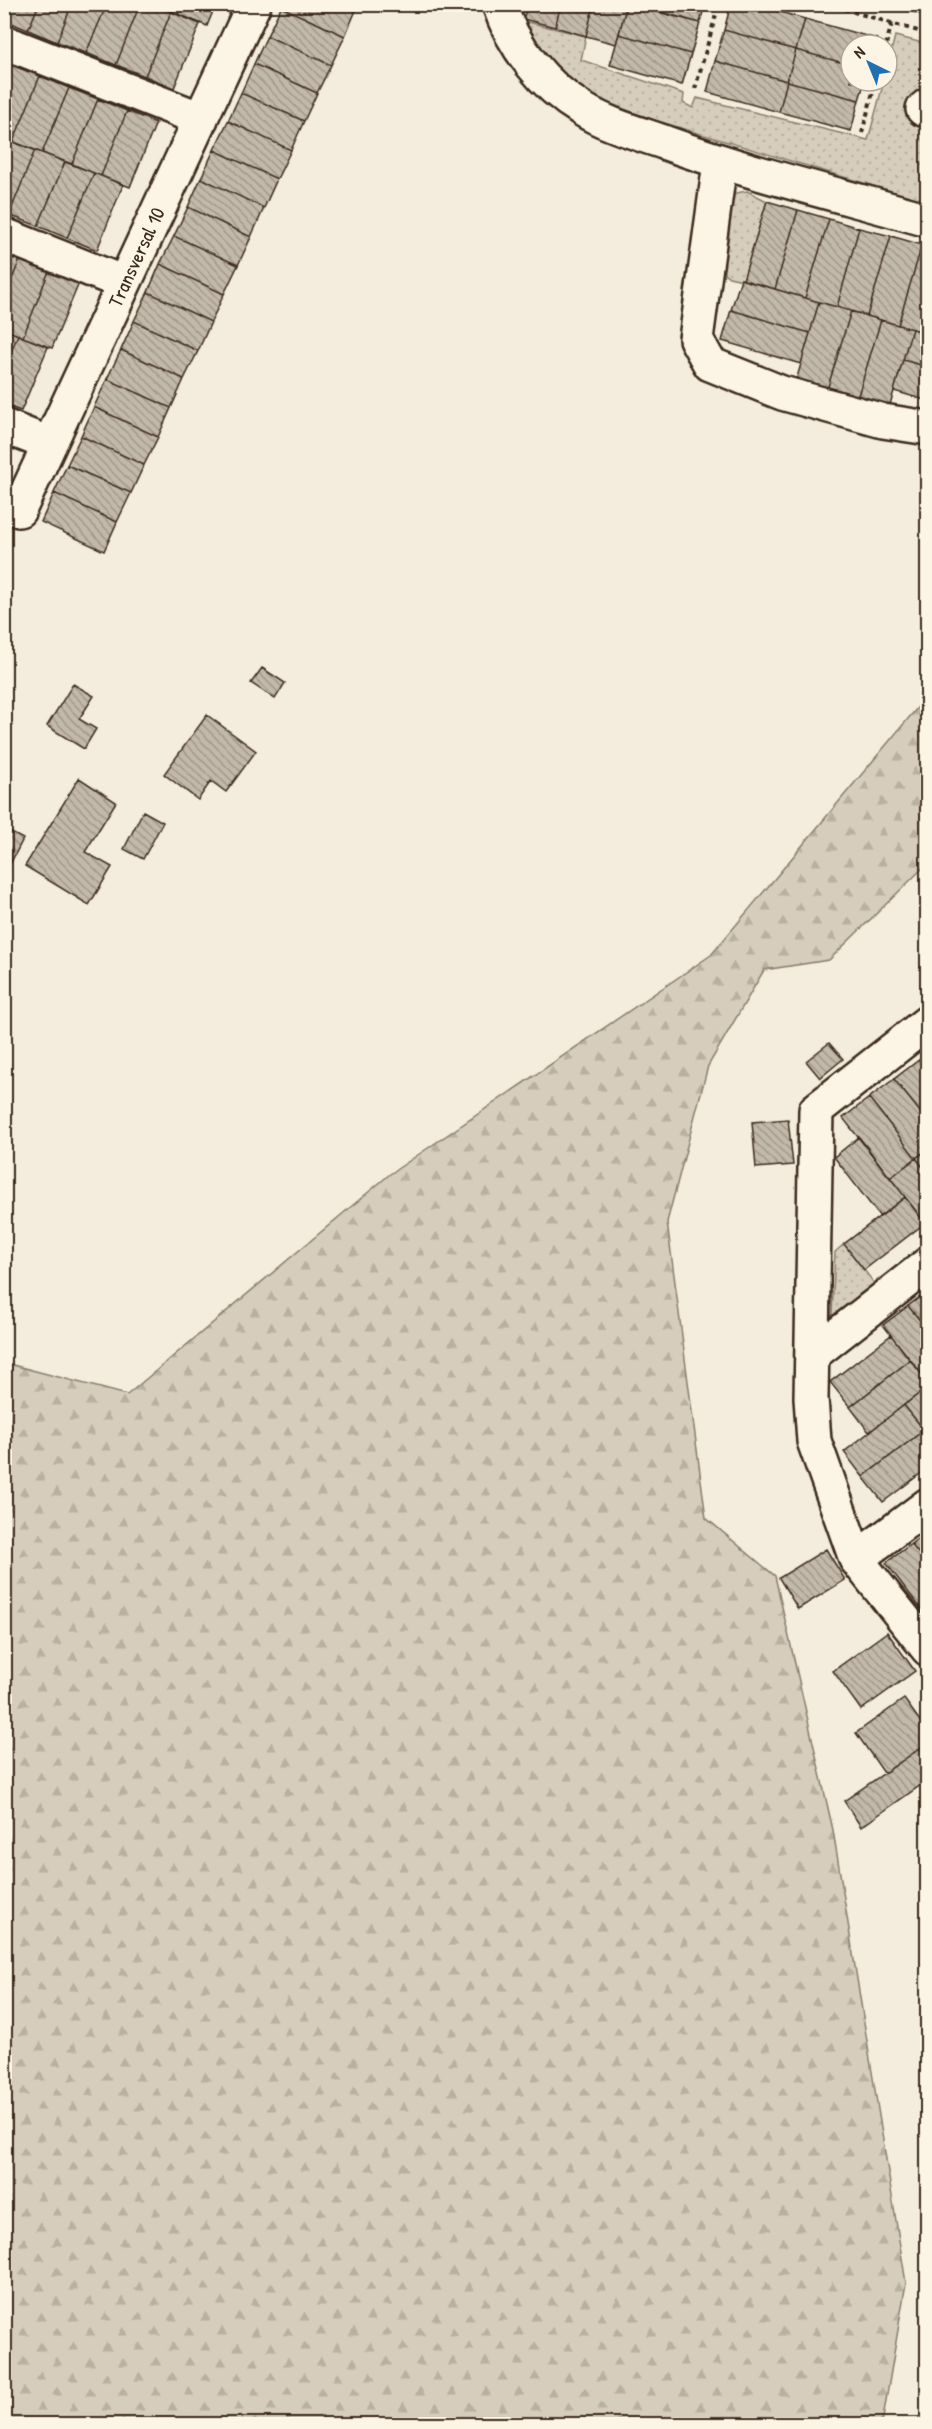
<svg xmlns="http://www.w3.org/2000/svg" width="932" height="2429" viewBox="0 0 932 2429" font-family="'Patrick Hand',sans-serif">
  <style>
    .grass { fill: url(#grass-dots); stroke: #887c6e; stroke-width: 1.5 }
    .forest { fill: url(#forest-firs); stroke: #887c6e; stroke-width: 1.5 }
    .building { fill: url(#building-back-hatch); stroke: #3b2a1e; stroke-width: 1.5 }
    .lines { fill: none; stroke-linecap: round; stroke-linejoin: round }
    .street-casing { stroke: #3b2a1e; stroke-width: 38 }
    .path { stroke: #3b2a1e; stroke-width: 4; stroke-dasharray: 4.5 4.5; stroke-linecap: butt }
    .street { stroke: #fcf5e5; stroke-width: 33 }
    .labels { text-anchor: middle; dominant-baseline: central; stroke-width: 5; stroke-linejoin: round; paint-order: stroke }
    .street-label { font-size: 20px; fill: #3b2a1e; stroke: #fcf5e5 }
  </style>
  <defs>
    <pattern id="grass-dots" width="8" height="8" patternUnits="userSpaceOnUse" patternTransform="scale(1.5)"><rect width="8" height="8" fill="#d6cdbd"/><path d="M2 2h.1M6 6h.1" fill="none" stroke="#b9b0a2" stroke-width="1.8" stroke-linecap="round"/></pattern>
    <pattern id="forest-firs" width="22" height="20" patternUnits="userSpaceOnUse" patternTransform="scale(1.5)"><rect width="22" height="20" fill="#d6cdbd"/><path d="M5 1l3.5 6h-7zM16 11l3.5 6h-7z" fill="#b9b0a2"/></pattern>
    <pattern id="building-back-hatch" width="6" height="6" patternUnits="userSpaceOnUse" patternTransform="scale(1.5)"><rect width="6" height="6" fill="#c3b9aa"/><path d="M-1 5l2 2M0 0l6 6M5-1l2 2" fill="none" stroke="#a0978a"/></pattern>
  </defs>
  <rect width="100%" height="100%" fill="#f4eddd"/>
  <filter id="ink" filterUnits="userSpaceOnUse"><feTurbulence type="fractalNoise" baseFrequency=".0167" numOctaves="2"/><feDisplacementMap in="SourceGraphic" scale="12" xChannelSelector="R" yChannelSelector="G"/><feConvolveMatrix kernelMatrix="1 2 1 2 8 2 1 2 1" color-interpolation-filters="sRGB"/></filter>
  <g filter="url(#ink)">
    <!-- grass -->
    <path class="grass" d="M 515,19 L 586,36 L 581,60 L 684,94 L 683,103 L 693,108 L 697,98 L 868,140 L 884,81 L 887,81 L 887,68 L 895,36 L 927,44 L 927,202 L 598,103 L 563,77 Z
      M 747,191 L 767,201 L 743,280 L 729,277 L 719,269 L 731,194 Z
      M 844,1244 L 881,1292 L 835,1322 L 832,1314 L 835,1252 Z"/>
    <!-- forest -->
    <path class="forest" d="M 927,696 L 927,864 L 829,960 L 764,970 L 708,1066 L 667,1222 L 706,1518 L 775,1576 L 833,1830 L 906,2283 L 882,2424 L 5,2424 L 5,1363 L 127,1395 L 390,1174 L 711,955 Z"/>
    <!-- building -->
    <path class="building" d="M 5,4 L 39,4 L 28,30 L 4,20 Z
      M 39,4 L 72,4 L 57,42 L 28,30 Z
      M 72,4 L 107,4 L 86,53 L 57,42 Z
      M 107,4 L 140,4 L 116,65 L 86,53 Z
      M 140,4 L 154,4 L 171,12 L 145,76 L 116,65 Z
      M 154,4 L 182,4 L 178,14 Z
      M 182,4 L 216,4 L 207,26 L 178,14 Z
      M 282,4 L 350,4 L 357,8 L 345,36 L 281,7 Z
      M 528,4 L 561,4 L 555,27 L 523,19 Z
      M 561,4 L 594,4 L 586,36 L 555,27 Z
      M 594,4 L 627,4 L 616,44 L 586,36 Z
      M 627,4 L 700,23 L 691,54 L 619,34 Z
      M 633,4 L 705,4 L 700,23 Z
      M 731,4 L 752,4 L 805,19 L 796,50 L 724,30 Z
      M 900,4 L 928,4 L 928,16 L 899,8 Z
      M 281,7 L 345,36 L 331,65 L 267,36 Z
      M 171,12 L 200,24 L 174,88 L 145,76 Z
      M 805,19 L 877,39 L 875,45 L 851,45 L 851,65 L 796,50 Z
      M 724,30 L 796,50 L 787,81 L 715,61 Z
      M 619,34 L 691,54 L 682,85 L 610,65 Z
      M 267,36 L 331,65 L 317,93 L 254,64 Z
      M 796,50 L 851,65 L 851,81 L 865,81 L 859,100 L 787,81 Z
      M 715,61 L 787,81 L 779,112 L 707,92 Z
      M 254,64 L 317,93 L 304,121 L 241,93 Z
      M 11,65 L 40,76 L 13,142 L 4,138 L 4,80 Z
      M 40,76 L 69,88 L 42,153 L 13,142 Z
      M 787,81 L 859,100 L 851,131 L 779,112 Z
      M 69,88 L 98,99 L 72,164 L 42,153 Z
      M 241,93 L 304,121 L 291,150 L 228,121 Z
      M 98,99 L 127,111 L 101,176 L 72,164 Z
      M 127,111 L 156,123 L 130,187 L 101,176 Z
      M 228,121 L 291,150 L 277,179 L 214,150 Z
      M 6,139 L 35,150 L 9,215 L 4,213 Z
      M 35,150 L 65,162 L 38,226 L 9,215 Z
      M 214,150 L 277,179 L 264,208 L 201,178 Z
      M 65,162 L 94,173 L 67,238 L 38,226 Z
      M 94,173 L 123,185 L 97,250 L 67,238 Z
      M 201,178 L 264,208 L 251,237 L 188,207 Z
      M 767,201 L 798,210 L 775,289 L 743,280 Z
      M 188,207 L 251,237 L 238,265 L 174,236 Z
      M 798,210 L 829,219 L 805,298 L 775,289 Z
      M 829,219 L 859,228 L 837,307 L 805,298 Z
      M 859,228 L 891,236 L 867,316 L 837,307 Z
      M 174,236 L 238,265 L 224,294 L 160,264 Z
      M 891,236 L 922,245 L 898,325 L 867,316 Z
      M 922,245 L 928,247 L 928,333 L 898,325 Z
      M 4,254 L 20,260 L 4,298 Z
      M 20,260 L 49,271 L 23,337 L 4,329 L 4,298 Z
      M 160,264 L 224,294 L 211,322 L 148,292 Z
      M 49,271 L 79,283 L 52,348 L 23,337 Z
      M 741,279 L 819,302 L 810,333 L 731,310 Z
      M 148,292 L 211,322 L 198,351 L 134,321 Z
      M 819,302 L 851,311 L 827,390 L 796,381 Z
      M 731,310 L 810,333 L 801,364 L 722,341 Z
      M 851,311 L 881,320 L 857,399 L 827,390 Z
      M 881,320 L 912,329 L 889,408 L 857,399 Z
      M 134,321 L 198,351 L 184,379 L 121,350 Z
      M 4,329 L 18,335 L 4,368 Z
      M 912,329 L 928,333 L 928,367 L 903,360 Z
      M 18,335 L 48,347 L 21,411 L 4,405 L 4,368 Z
      M 121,350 L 184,379 L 171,408 L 107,379 Z
      M 903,360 L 928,367 L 928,401 L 894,391 Z
      M 107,379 L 171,408 L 158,437 L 94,407 Z
      M 94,407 L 158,437 L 144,465 L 81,436 Z
      M 81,436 L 144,465 L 131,493 L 67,465 Z
      M 67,465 L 131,493 L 117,522 L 54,493 Z
      M 54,493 L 117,522 L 104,551 L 41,522 Z
      M 262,668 L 285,683 L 275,699 L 251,683 Z
      M 73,684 L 94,696 L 79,719 L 96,729 L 84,749 L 47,726 Z
      M 207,715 L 256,751 L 226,792 L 211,781 L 198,800 L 164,774 Z
      M 79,778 L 116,802 L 85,852 L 112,867 L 89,905 L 25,866 Z
      M 143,811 L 163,822 L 143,859 L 124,849 Z
      M 4,829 L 23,839 L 7,870 L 4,869 Z
      M 829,1043 L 843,1059 L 820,1078 L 806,1061 Z
      M 920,1059 L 928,1069 L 928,1122 L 894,1079 Z
      M 894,1079 L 928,1122 L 928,1149 L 916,1158 L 869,1098 Z
      M 869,1098 L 916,1158 L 890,1178 L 843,1118 Z
      M 788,1119 L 793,1165 L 756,1168 L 752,1122 Z
      M 859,1137 L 905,1197 L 880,1217 L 834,1157 Z
      M 928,1149 L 928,1174 L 916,1158 Z
      M 916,1158 L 928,1174 L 928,1226 L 890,1178 Z
      M 905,1197 L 925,1223 L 864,1270 L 844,1244 Z
      M 928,1291 L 928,1330 L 908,1306 Z
      M 908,1306 L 928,1330 L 928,1382 L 883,1325 Z
      M 891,1335 L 910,1360 L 850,1407 L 830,1382 Z
      M 910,1360 L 928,1382 L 928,1387 L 869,1432 L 850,1407 Z
      M 928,1387 L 928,1435 L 904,1405 Z
      M 904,1405 L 924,1430 L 863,1477 L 844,1452 Z
      M 924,1430 L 928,1435 L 928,1468 L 883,1502 L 863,1477 Z
      M 928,1531 L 928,1565 L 911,1544 Z
      M 911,1544 L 928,1565 L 928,1618 L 886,1563 Z
      M 826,1549 L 845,1580 L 798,1609 L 779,1578 Z
      M 887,1632 L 915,1671 L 861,1710 L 833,1671 Z
      M 904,1699 L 928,1732 L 928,1743 L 884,1773 L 856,1733 Z
      M 928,1743 L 928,1780 L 861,1827 L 844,1801 Z"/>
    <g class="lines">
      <defs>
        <path id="street" d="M 499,4 C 513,47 544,86 582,109 C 607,125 638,133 666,143 C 752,174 840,195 928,220
          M 4,42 L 201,119
          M 923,109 L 928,105
          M 720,163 L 696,339 L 710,364 L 782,393 L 883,421 L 928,428
          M 4,235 L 124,283
          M 4,426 L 49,444
          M 19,510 L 254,4
          M 928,1022 L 816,1110 L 811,1398 L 814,1441 L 856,1559 L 928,1649
          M 812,1355 L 928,1264
          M 856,1559 L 928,1505"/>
      </defs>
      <!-- street casing -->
      <use href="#street" class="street-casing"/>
      <!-- path -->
      <path class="path" d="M 827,4 L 928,34
        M 886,45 L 892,23
        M 695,89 L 719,4
        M 862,133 L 876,81"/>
      <!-- street -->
      <use href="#street" class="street"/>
    </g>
  </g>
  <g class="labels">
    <!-- street labels -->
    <g class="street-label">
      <text transform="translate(136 257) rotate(-65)">Transversal 10</text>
    </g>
  </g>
  <!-- margin -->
  <rect width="932" height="2429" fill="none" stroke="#fcf5e5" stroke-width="24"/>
  <rect x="12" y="12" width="908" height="2405" fill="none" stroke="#3b2a1e" stroke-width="2" filter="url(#ink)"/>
  <!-- north arrow -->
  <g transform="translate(869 63) rotate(317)"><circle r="28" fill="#fcf5e5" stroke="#afa495" stroke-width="1.5"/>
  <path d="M0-4.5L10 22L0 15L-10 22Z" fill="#1f6fb2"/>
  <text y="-9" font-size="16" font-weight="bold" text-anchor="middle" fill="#3b2a1e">N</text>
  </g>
</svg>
